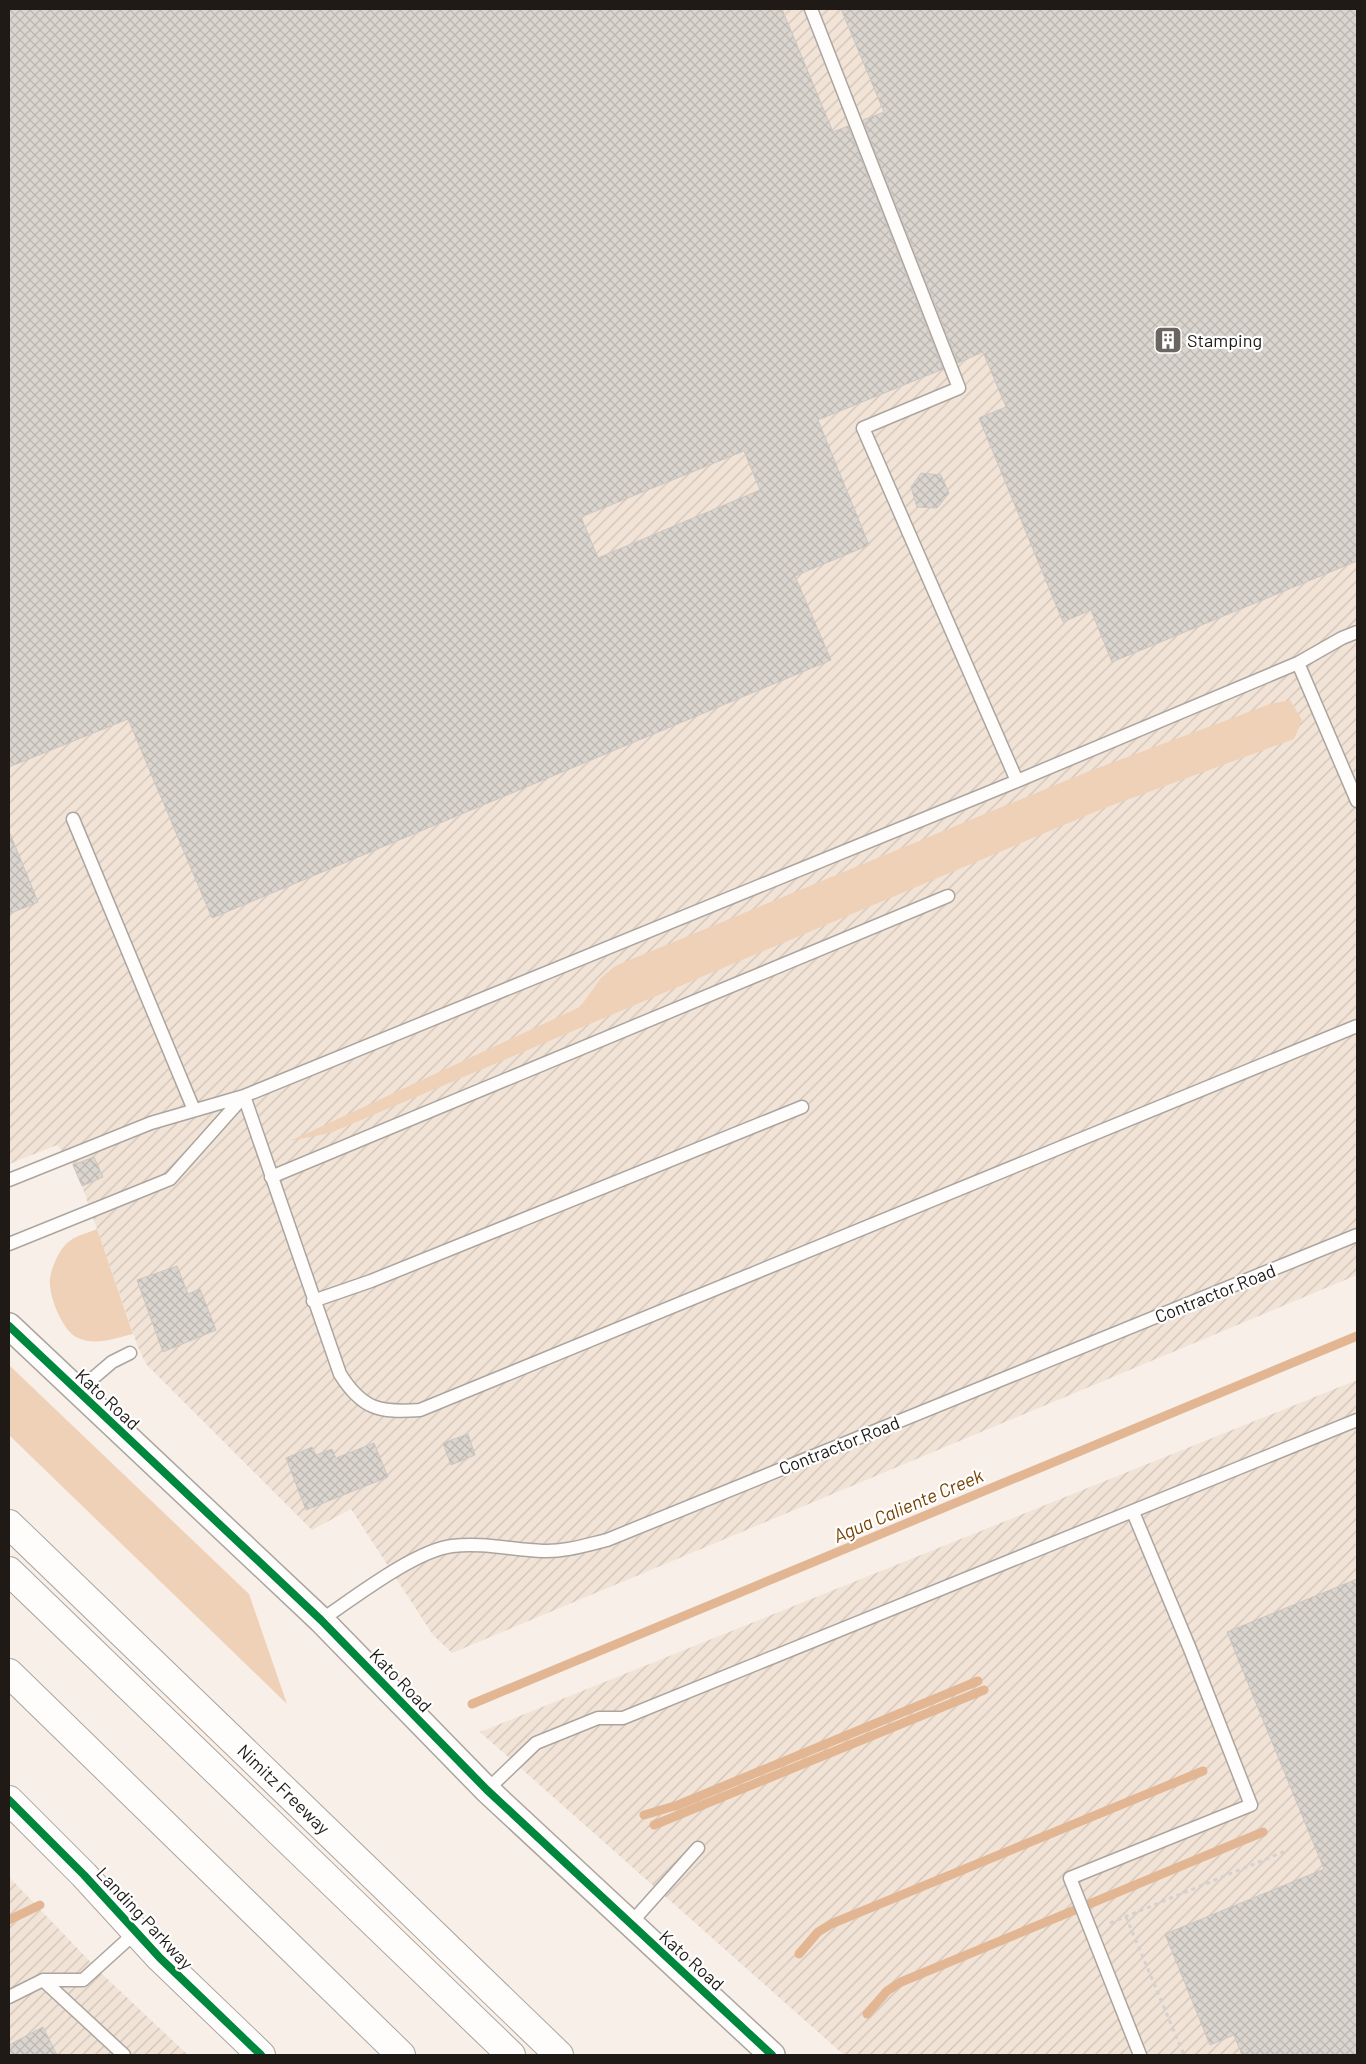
<svg xmlns="http://www.w3.org/2000/svg" width="1366" height="2064" viewBox="0 0 1366 2064" font-family="Barlow,sans-serif">
  <style>
    .industrial { fill: url(#industrial-furrows) }
    .garden { fill: #efd1b8 }
    .lines { fill: none; stroke-linecap: round; stroke-linejoin: round }
    .stream { stroke: #e2b692; stroke-width: 9 }
    .building { fill: url(#building-cross-hatch); stroke: #cdc6c1; fill-rule: evenodd }
    .service-casing { stroke: #aba59f; stroke-width: 15 }
    .minor-casing { stroke: #aba59f; stroke-width: 28 }
    .tertiary-casing { stroke: #aba59f; stroke-width: 30 }
    .motorway-casing { stroke: #aba59f; stroke-width: 30 }
    .path { stroke: #d4d1cf; stroke-width: 3; stroke-dasharray: 4 4; stroke-linecap: butt }
    .service { stroke: #fefdfc; stroke-width: 12 }
    .minor { stroke: #fefdfc; stroke-width: 25 }
    .tertiary { stroke: #fefdfc; stroke-width: 28 }
    .motorway { stroke: #fefdfc; stroke-width: 28 }
    .cycleway-casing { stroke: #fff; stroke-width: 11 }
    .cycleway { stroke: #00873e; stroke-width: 8 }
    .labels { text-anchor: middle; dominant-baseline: central; stroke-width: 4.5; stroke-linejoin: round; paint-order: stroke }
    .poi-label { font-size: 18px; fill: #1f1a16; stroke: #fff; text-anchor: start }
    .street-label { font-size: 18px; fill: #1f1a16; stroke: #fff }
    .water-label { font-size: 19px; font-style: italic; fill: #794203; stroke: #fff }
  </style>
  <defs>
    <pattern id="industrial-furrows" width="10" height="10" patternUnits="userSpaceOnUse" patternTransform="scale(1.25)"><rect width="10" height="10" fill="#f2e3d7"/><path d="M-1 1l2-2M0 10L10 0M9 11l2-2" fill="none" stroke="#cfc2b8"/></pattern>
    <pattern id="building-cross-hatch" width="8" height="8" patternUnits="userSpaceOnUse" patternTransform="scale(1.25)"><rect width="8" height="8" fill="#dbd5cf"/><path d="M0 0l8 8M0 8l8-8" fill="none" stroke="#bcb6b1"/></pattern>
  </defs>
  <rect width="100%" height="100%" fill="#f7efe8"/>
  <!-- industrial -->
  <path class="industrial" d="M 9,9 L 1357,9 L 1357,1275 L 452,1653 L 433,1635 L 351,1509 L 312,1530 L 146,1364 L 138,1347 L 82,1186 L 73,1165 L 57,1145 L 9,1164 Z
    M 1357,1380 L 1357,2055 L 844,2055 L 480,1732 Z
    M 9,1877 L 102,1974 L 188,2055 L 9,2055 Z"/>
  <!-- garden -->
  <path class="garden" d="M 1290,700 L 1302,720 L 1294,739 L 1102,809 L 330,1133 L 290,1141 L 580,1007 L 601,978 L 615,966 L 1087,772 L 1270,704 Z
    M 97,1229 L 133,1334 C 116,1338 96,1346 78,1338 C 62,1331 48,1295 50,1278 C 52,1267 58,1252 66,1244 C 74,1236 87,1233 97,1229 Z
    M 9,1365 L 249,1594 L 287,1704 L 9,1435 Z"/>
  <g class="lines">
    <!-- stream -->
    <path class="stream" d="M 472,1704 L 1357,1336
      M 644,1815 L 678,1805 L 978,1681
      M 654,1825 L 984,1690
      M 9,1920 L 40,1905
      M 799,1954 L 818,1932 L 831,1924 L 1203,1771
      M 867,2014 L 887,1991 L 901,1982 L 1263,1832"/>
  </g>
  <!-- building -->
  <path class="building" d="M 9,9 L 782,9 L 833,132 L 848,126 L 943,369 L 818,420 L 869,545 L 795,576 L 831,660 L 212,918 L 128,719 L 9,767 ZM 744,451 L 760,490 L 598,558 L 581,517 Z
    M 841,9 L 1357,9 L 1357,561 L 1112,662 L 1091,610 L 1063,622 L 979,418 L 1006,407 L 983,352 L 958,363 L 863,120 L 884,112 Z
    M 921,473 L 941,475 L 949,493 L 937,508 L 917,507 L 911,487 Z
    M 9,831 L 38,902 L 9,914 Z
    M 94,1157 L 103,1177 L 82,1186 L 73,1165 Z
    M 177,1266 L 188,1294 L 200,1289 L 216,1330 L 163,1352 L 137,1280 Z
    M 468,1434 L 475,1455 L 451,1465 L 443,1443 Z
    M 374,1443 L 388,1477 L 306,1510 L 286,1458 L 312,1447 L 316,1455 L 332,1449 L 336,1458 Z
    M 1357,1579 L 1357,2055 L 1242,2055 L 1234,2035 L 1210,2045 L 1165,1934 L 1324,1869 L 1227,1632 Z
    M 43,2027 L 57,2055 L 9,2055 L 9,2045 Z"/>
  <g class="lines">
    <defs>
      <path id="service" d="M 811,9 L 959,388 L 863,428 L 1017,781
        M 1298,663 L 1357,801
        M 73,819 L 194,1110
        M 244,1096 L 340,1374 C 362,1409 379,1413 420,1410 L 1357,1026
        M 271,1177 L 948,896
        M 9,1180 L 151,1123 L 244,1096 L 1017,781 L 1298,663 L 1342,638 L 1357,632
        M 9,1244 L 170,1179 L 244,1096
        M 313,1301 L 371,1281 L 802,1107
        M 78,1391 L 112,1362 L 130,1353
        M 1133,1512 L 1190,1649 L 1251,1805 L 1070,1878 L 1140,2055
        M 321,1620 C 354,1598 414,1551 452,1546 C 483,1542 513,1550 543,1551 C 564,1552 586,1545 607,1540 L 1357,1235
        M 487,1790 L 536,1743 L 598,1718 L 623,1718 L 1357,1420
        M 630,1924 L 698,1848
        M 43,1980 L 124,2055
        M 9,1997 L 43,1980 L 83,1980 L 136,1932"/>
      <path id="minor" d="M 9,1326 L 321,1620 L 487,1790 L 772,2055"/>
      <path id="tertiary" d="M 9,1800 L 84,1875 L 160,1958 L 261,2055"/>
      <path id="motorway" d="M 9,1524 L 559,2055
        M 9,1571 L 511,2055
        M 9,1673 L 401,2055"/>
    </defs>
    <!-- service casing -->
    <use href="#service" class="service-casing"/>
    <!-- minor casing -->
    <use href="#minor" class="minor-casing"/>
    <!-- tertiary casing -->
    <use href="#tertiary" class="tertiary-casing"/>
    <!-- motorway casing -->
    <use href="#motorway" class="motorway-casing"/>
    <!-- path -->
    <path class="path" d="M 1126,1917 L 1184,2055
      M 1110,1923 L 1288,1850"/>
    <!-- service -->
    <use href="#service" class="service"/>
    <!-- minor -->
    <use href="#minor" class="minor"/>
    <!-- tertiary -->
    <use href="#tertiary" class="tertiary"/>
    <!-- motorway -->
    <use href="#motorway" class="motorway"/>
    <defs>
      <path id="cycleway" d="M 9,1326 L 321,1620 L 487,1790 L 772,2055
        M 9,1800 L 84,1875 L 160,1958 L 261,2055"/>
    </defs>
    <!-- cycleway casing -->
    <use href="#cycleway" class="cycleway-casing"/>
    <!-- cycleway -->
    <use href="#cycleway" class="cycleway"/>
  </g>
  <!-- icons -->
  <defs>
    <symbol id="building-square" viewBox="-11 -11 22 22"><rect x="-9" y="-9" width="18" height="18" rx="4" fill="#6b6560" stroke="#fff"/><path d="M-4-6H4V6H1V3H-1V6H-4ZM-2.5-4.3h1.7v1.8h-1.7ZM.8-4.3h1.7v1.8H.8ZM-2.5-1h1.7V.8h-1.7ZM.8-1h1.7V.8H.8Z" fill="#fff"/></symbol>
  </defs>
  <g fill-rule="evenodd">
    <use href="#building-square" x="1152" y="324" width="32" height="32"/>
  </g>
  <g class="labels">
    <!-- poi labels -->
    <g class="poi-label">
      <text x="1187" y="340">Stamping</text>
    </g>
    <!-- street labels -->
    <g class="street-label">
      <text transform="translate(1215 1293) rotate(-22)">Contractor Road</text>
      <text transform="translate(108 1399) rotate(43)">Kato Road</text>
      <text transform="translate(839 1445) rotate(-22)">Contractor Road</text>
      <text transform="translate(401 1680) rotate(46)">Kato Road</text>
      <text transform="translate(284 1789) rotate(44)">Nimitz Freeway</text>
      <text transform="translate(145 1918) rotate(47)">Landing Parkway</text>
      <text transform="translate(692 1960) rotate(42)">Kato Road</text>
    </g>
    <!-- water labels -->
    <g class="water-label">
      <text transform="translate(908 1505) rotate(-23)">Agua Caliente Creek</text>
    </g>
  </g>
  <!-- border -->
  <rect width="1366" height="2064" fill="none" stroke="#1f1a16" stroke-width="20"/>
</svg>
